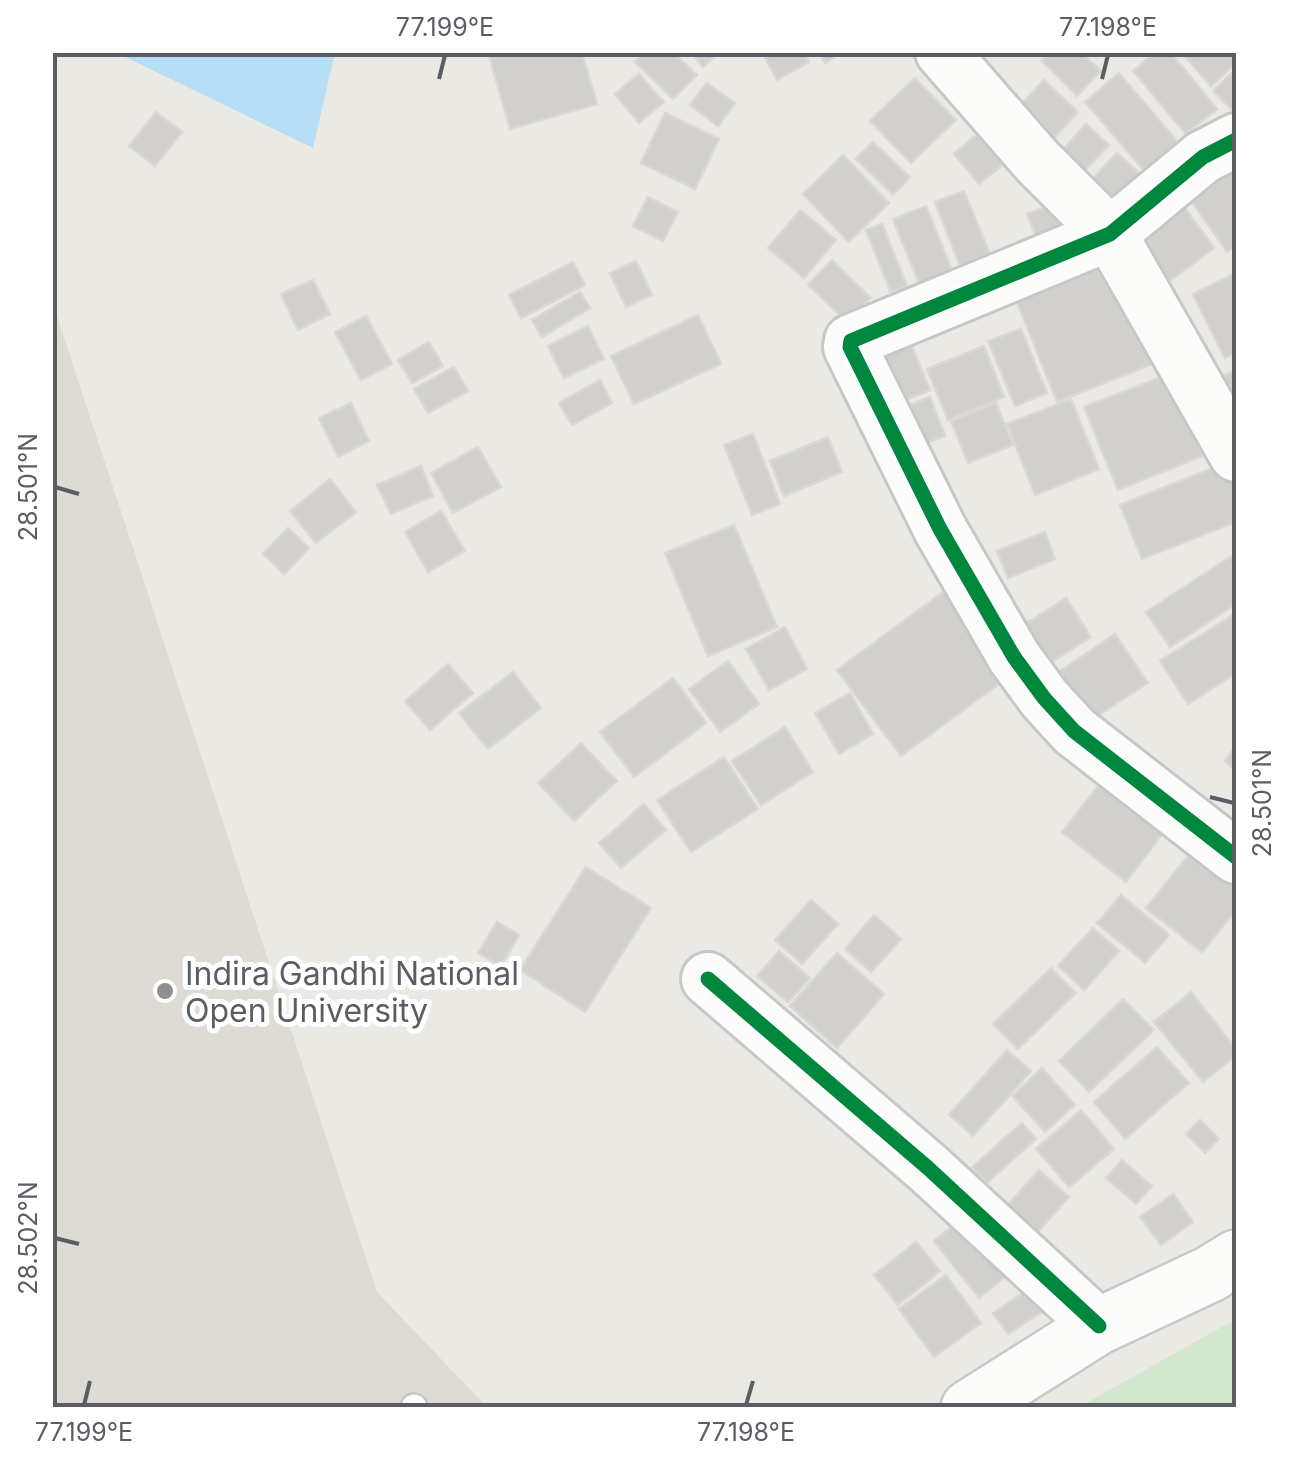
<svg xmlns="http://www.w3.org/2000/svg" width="1289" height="1460" viewBox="0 0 1289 1460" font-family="Inter,sans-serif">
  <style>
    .education { fill: #dedbd4 }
    .green { fill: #d2e7ce }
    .water { fill: #b6def7 }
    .building { fill: #d1d0cd; stroke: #dad8d3; stroke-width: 2.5 }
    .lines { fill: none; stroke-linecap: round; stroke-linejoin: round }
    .lane-casing { stroke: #c7c7c7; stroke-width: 30 }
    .street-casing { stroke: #c7c7c7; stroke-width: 58 }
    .secondary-casing { stroke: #c8c8c8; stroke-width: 60 }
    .lane { stroke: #fcfcfb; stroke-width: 25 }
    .street { stroke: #fcfcfb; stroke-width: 52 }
    .secondary { stroke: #fcfcfb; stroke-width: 55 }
    .cycleway-casing { stroke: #fff; stroke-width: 21 }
    .cycleway { stroke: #00873e; stroke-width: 15 }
    .ticks { fill: none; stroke: #5a5e63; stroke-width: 4 }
    .poi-dot { fill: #8d8f90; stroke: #fff; stroke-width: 4 }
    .labels { text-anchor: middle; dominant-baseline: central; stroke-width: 10; stroke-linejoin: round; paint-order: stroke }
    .poi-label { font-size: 32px; fill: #5a5e63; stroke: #fff; text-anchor: start }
    .neatline { fill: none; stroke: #5a5e63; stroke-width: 4 }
    .ticks-label { font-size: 25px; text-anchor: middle; fill: #5a5e63 }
  </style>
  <rect width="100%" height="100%" fill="#ebe9e4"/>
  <!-- education -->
  <path class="education" d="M 52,301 L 377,1292 L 487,1407 L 53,1407 Z"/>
  <!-- green -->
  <path class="green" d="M 1236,1319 L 1236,1407 L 1079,1407 Z"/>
  <!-- water -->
  <path class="water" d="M 117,53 L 335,53 L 313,148 Z"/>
  <!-- building -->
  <path class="building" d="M 488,52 L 582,52 L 597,104 L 510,129 Z
    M 645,52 L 673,52 L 697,75 L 673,99 L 635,62 Z
    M 691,52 L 720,52 L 703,67 Z
    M 762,52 L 804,52 L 809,62 L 777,80 Z
    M 819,52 L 842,52 L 825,63 Z
    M 1050,52 L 1081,52 L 1101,71 L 1077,96 L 1042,61 Z
    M 1155,52 L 1170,52 L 1217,109 L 1186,134 L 1133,71 Z
    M 1236,52 L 1236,63 L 1211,86 L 1182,53 Z
    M 1236,69 L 1236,114 L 1213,91 Z
    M 1119,73 L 1194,161 L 1160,189 L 1085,102 Z
    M 639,74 L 664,102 L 639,123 L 615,94 Z
    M 915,78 L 956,120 L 911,163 L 870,121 Z
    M 1044,80 L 1078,112 L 1039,154 L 1005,122 Z
    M 707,83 L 735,103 L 718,126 L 690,105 Z
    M 156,112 L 182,132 L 155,166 L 129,146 Z
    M 665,113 L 719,139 L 695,189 L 641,163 Z
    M 1086,124 L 1109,145 L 1070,186 L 1048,166 Z
    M 979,133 L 1005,163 L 979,184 L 954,154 Z
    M 873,142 L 910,177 L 893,195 L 856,159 Z
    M 1236,148 L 1236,246 L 1227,252 L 1181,186 Z
    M 1117,153 L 1150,183 L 1108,227 L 1076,197 Z
    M 843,155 L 889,203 L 849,242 L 803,194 Z
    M 964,191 L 994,264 L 964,276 L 935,202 Z
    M 648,197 L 678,212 L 663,241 L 633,226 Z
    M 1065,200 L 1079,237 L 1042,251 L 1027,214 Z
    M 1179,200 L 1214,248 L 1167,283 L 1131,236 Z
    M 926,206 L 954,275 L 921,288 L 893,219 Z
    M 800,210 L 836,240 L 804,278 L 768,248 Z
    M 882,224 L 907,286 L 891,293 L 866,230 Z
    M 1114,246 L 1160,361 L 1057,402 L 1011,287 Z
    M 832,260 L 871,298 L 847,322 L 808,285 Z
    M 636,261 L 652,295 L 626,307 L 610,273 Z
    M 573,262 L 585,285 L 521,318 L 509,295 Z
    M 1234,274 L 1236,279 L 1236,352 L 1225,358 L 1193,294 Z
    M 313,280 L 330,314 L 298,330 L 281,294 Z
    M 580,292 L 590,308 L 542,337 L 532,320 Z
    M 698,315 L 721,364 L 634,404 L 611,356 Z
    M 366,316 L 392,364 L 361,380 L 335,332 Z
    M 588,326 L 604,359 L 564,378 L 548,346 Z
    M 904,327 L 930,390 L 883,409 L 859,343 Z
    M 1021,329 L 1047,393 L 1015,406 L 988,341 Z
    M 429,342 L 443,366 L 412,383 L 398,360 Z
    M 984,346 L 1004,397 L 948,420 L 927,369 Z
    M 454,367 L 468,391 L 428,413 L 414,389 Z
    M 1236,369 L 1236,405 L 1220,379 Z
    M 1177,371 L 1210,453 L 1118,490 L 1084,407 Z
    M 600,380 L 612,403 L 572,425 L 559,403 Z
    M 930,397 L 945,436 L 905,451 L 890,413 Z
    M 1071,399 L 1099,469 L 1035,495 L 1007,424 Z
    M 351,403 L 369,441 L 338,457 L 319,418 Z
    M 996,403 L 1013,445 L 968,463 L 951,421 Z
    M 753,434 L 780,504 L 752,515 L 724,445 Z
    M 828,437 L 842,472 L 784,496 L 770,461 Z
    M 478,447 L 501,487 L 453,513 L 431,473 Z
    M 1225,463 L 1236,490 L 1236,522 L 1142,559 L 1120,505 Z
    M 421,466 L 433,496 L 391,514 L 377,485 Z
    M 330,479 L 356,512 L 316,543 L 290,511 Z
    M 441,511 L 465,551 L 428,572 L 405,532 Z
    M 734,525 L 777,627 L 708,656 L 665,553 Z
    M 288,528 L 309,548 L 284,574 L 263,554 Z
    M 1045,532 L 1055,559 L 1008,578 L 997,551 Z
    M 1236,553 L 1236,604 L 1170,647 L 1146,612 Z
    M 954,584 L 1018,670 L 901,756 L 837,670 Z
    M 1066,598 L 1091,637 L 1033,674 L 1008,635 Z
    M 1236,613 L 1236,673 L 1188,704 L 1160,661 Z
    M 785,627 L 807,669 L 769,690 L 746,649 Z
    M 1115,634 L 1148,683 L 1077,729 L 1045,681 Z
    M 728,661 L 759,704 L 720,732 L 689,689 Z
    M 448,664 L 473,693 L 430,730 L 405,701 Z
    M 513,672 L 541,708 L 488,749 L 459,713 Z
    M 673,678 L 706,723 L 634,777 L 600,732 Z
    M 850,693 L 873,734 L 839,754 L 815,713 Z
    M 785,727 L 813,772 L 761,805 L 732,761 Z
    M 581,743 L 617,781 L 574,821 L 538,783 Z
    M 1236,746 L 1236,771 L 1225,761 Z
    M 724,757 L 758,809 L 691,852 L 657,800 Z
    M 1103,780 L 1166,829 L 1126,882 L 1062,832 Z
    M 644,804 L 666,830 L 621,868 L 599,843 Z
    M 1200,841 L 1236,870 L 1236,910 L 1202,952 L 1146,908 Z
    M 586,867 L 651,908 L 585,1012 L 520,970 Z
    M 1121,895 L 1169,935 L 1145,963 L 1097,923 Z
    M 811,900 L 838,924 L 802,964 L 775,940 Z
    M 874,915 L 901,939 L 871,972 L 845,949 Z
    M 497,922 L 519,935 L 501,966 L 478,953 Z
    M 1093,928 L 1119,951 L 1084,990 L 1058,966 Z
    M 779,951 L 810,978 L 788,1002 L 757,976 Z
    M 837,953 L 884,994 L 837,1048 L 790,1006 Z
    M 1051,968 L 1076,993 L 1018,1049 L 993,1024 Z
    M 1191,992 L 1236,1049 L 1236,1055 L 1203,1082 L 1154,1022 Z
    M 1123,999 L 1154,1030 L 1089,1092 L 1059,1061 Z
    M 1157,1047 L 1189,1083 L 1125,1139 L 1094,1102 Z
    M 1007,1050 L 1031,1071 L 973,1136 L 949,1115 Z
    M 1042,1068 L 1075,1105 L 1045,1132 L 1012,1096 Z
    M 1081,1110 L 1114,1149 L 1069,1187 L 1036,1149 Z
    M 1200,1120 L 1219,1139 L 1205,1153 L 1186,1134 Z
    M 1022,1123 L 1036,1139 L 987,1183 L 972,1167 Z
    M 1122,1160 L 1152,1186 L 1136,1204 L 1106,1178 Z
    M 1039,1170 L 1069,1197 L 1035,1235 L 1005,1208 Z
    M 1173,1194 L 1193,1222 L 1161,1245 L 1140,1217 Z
    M 970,1212 L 1016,1268 L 979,1298 L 934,1241 Z
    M 916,1242 L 940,1271 L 898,1305 L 874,1275 Z
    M 946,1275 L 981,1323 L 934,1357 L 899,1309 Z
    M 1027,1290 L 1042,1312 L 1008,1334 L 993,1313 Z"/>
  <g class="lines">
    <defs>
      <path id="lane" d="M 414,1408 L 414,1407"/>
      <path id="street" d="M 942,52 L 1037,161 L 1110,234 L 1236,455
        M 1236,140 L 1203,157 L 1110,234 L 851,341 L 850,347 L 940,529 L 1014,657 L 1044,698 L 1074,731 L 1236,857
        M 708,979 L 928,1168 L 1099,1326"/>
      <path id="secondary" d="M 969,1408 L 1099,1326 L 1210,1274 L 1236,1258"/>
    </defs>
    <!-- lane casing -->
    <use href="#lane" class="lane-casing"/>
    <!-- street casing -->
    <use href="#street" class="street-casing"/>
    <!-- secondary casing -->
    <use href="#secondary" class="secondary-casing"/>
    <!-- lane -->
    <use href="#lane" class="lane"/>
    <!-- street -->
    <use href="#street" class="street"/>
    <!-- secondary -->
    <use href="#secondary" class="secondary"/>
    <defs>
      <path id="cycleway" d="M 1236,140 L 1203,157 L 1110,234 L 851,341 L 850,347 L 940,529 L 1014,657 L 1044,698 L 1074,731 L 1236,857
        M 708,979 L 928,1168 L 1099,1326"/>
    </defs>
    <!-- cycleway casing -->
    <use href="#cycleway" class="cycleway-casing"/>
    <!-- cycleway -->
    <use href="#cycleway" class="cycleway"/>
  </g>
  <!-- ticks -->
  <path class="ticks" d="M 439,79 L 445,55M 1102,79 L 1108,55M 55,487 L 79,494M 1210,797 L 1234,803M 55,1238 L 79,1244M 84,1405 L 90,1381M 746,1405 L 753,1381"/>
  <!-- markers -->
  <circle class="poi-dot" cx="165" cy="991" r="10"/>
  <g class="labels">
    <!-- poi labels -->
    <g class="poi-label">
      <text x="185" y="973">Indira Gandhi National<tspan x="185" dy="37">Open University</tspan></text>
    </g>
  </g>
  <!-- border -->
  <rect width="1289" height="1460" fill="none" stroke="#ffffff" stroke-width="110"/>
  <rect x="55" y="55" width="1179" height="1350" class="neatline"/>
  <g class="ticks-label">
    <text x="445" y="36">77.199°E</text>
    <text x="1108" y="36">77.198°E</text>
    <text transform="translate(28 487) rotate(-90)" y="9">28.501°N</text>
    <text transform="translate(1262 803) rotate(-90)" y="9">28.501°N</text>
    <text transform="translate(28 1238) rotate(-90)" y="9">28.502°N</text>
    <text x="84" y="1441">77.199°E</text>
    <text x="746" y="1441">77.198°E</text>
  </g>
</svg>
